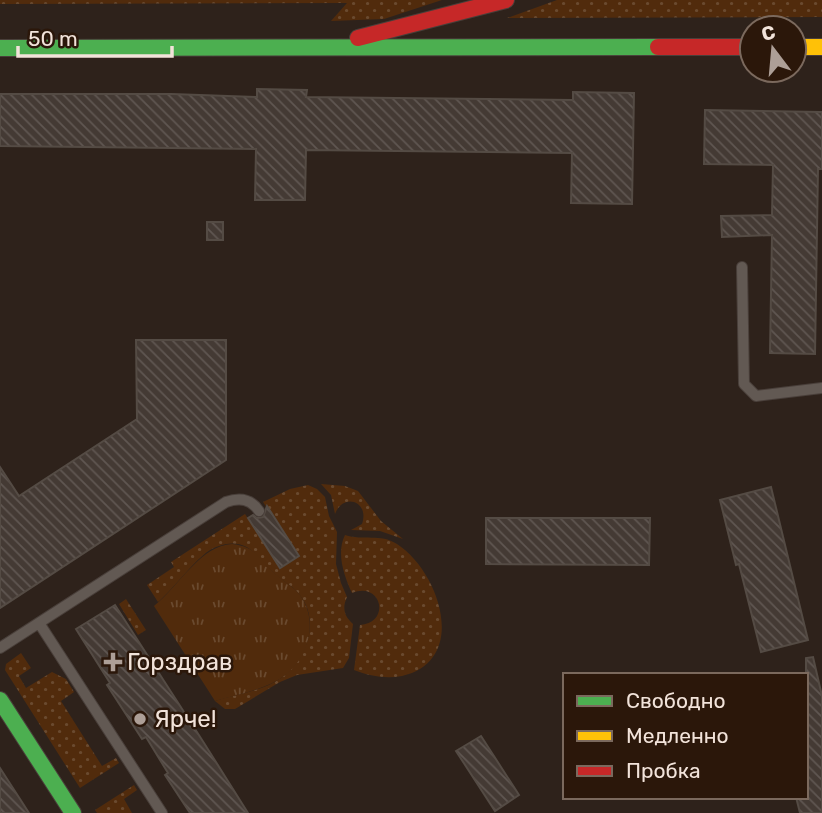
<svg xmlns="http://www.w3.org/2000/svg" width="822" height="813" viewBox="0 0 822 813" font-family="Rubik,sans-serif">
  <style>
    .grass { fill: url(#grass-dots) }
    .park { fill: url(#park-tufts) }
    .building { fill: url(#building-back-hatch); stroke: #544b44; stroke-width: 2 }
    .lines { fill: none; stroke-linecap: round; stroke-linejoin: round }
    .lane-casing { stroke: #493f3a; stroke-width: 12 }
    .fast-casing { stroke: #493f3a; stroke-width: 18 }
    .slow-casing { stroke: #493f3a; stroke-width: 18 }
    .jam-casing { stroke: #493f3a; stroke-width: 18 }
    .lane { stroke: #625953; stroke-width: 10 }
    .fast { stroke: #4caf50; stroke-width: 16 }
    .slow { stroke: #ffc107; stroke-width: 16 }
    .jam { stroke: #c62828; stroke-width: 16 }
    .poi-dot { fill: #ad9f97; stroke: #2b170a; stroke-width: 2.5 }
    .labels { text-anchor: middle; dominant-baseline: central; stroke-width: 5; stroke-linejoin: round; paint-order: stroke }
    .poi-label { font-size: 24px; fill: #f2e3da; stroke: #2b170a; text-anchor: start }
  </style>
  <defs>
    <pattern id="grass-dots" width="8" height="8" patternUnits="userSpaceOnUse" patternTransform="scale(1.75)"><rect width="8" height="8" fill="#512b0c"/><path d="M2 2h.1M6 6h.1" fill="none" stroke="#6a4a2f" stroke-width="1.8" stroke-linecap="round"/></pattern>
    <pattern id="park-tufts" width="24" height="20" patternUnits="userSpaceOnUse" patternTransform="scale(1.75)"><rect width="24" height="20" fill="#512b0c"/><path d="M3 7l-1-3M5 7V3M7 7l1-3M15 17l-1-3M17 17v-4M19 17l1-3" fill="none" stroke="#6a4a2f"/></pattern>
    <pattern id="building-back-hatch" width="6" height="6" patternUnits="userSpaceOnUse" patternTransform="scale(1.75)"><rect width="6" height="6" fill="#443a34"/><path d="M-1 5l2 2M0 0l6 6M5-1l2 2" fill="none" stroke="#5f5651"/></pattern>
  </defs>
  <rect width="100%" height="100%" fill="#2e221b"/>
  <!-- grass -->
  <path class="grass" d="M 0,0 L 442,0 L 384,19 L 331,21 L 347,3 L 0,4 Z
    M 557,0 L 822,0 L 822,17 L 507,18 Z
    M 321,484 L 345,486 L 358,491 L 381,521 L 403,539 L 380,531 L 351,530 L 362,524 C 370,501 343,492 335,514 L 331,495 Z
    M 308,485 L 317,489 L 325,497 L 329,516 L 337,532 L 336,564 L 341,583 L 347,597 C 342,608 344,616 353,624 L 349,658 L 343,668 L 297,675 L 280,682 L 235,709 L 225,709 L 215,701 C 236,694 263,691 281,678 C 307,660 321,620 299,594 C 292,585 282,581 274,573 C 256,556 247,535 216,547 C 199,553 175,588 158,602 L 147,585 L 174,567 L 171,562 L 245,514 L 281,568 L 299,556 L 263,502 L 290,489 Z
    M 345,535 C 363,541 380,533 397,544 C 439,571 470,660 402,676 C 386,679 369,676 354,670 L 360,625 C 391,623 382,581 352,593 C 344,576 336,553 345,535 Z
    M 126,599 L 146,630 L 138,635 L 119,604 Z
    M 21,653 L 31,668 L 19,676 L 26,688 L 52,672 L 66,679 L 74,692 L 61,701 L 102,766 L 116,758 L 119,763 L 80,788 L 5,670 L 6,664 Z
    M 134,785 L 137,790 L 124,799 L 132,813 L 97,813 L 95,810 Z"/>
  <!-- park -->
  <path class="park" d="M 232,544 C 259,547 260,562 279,577 C 287,584 296,588 302,598 C 320,627 305,666 276,681 C 258,691 235,695 215,701 L 154,606 C 179,586 201,545 232,544 Z"/>
  <!-- building -->
  <path class="building" d="M 257,89 L 307,90 L 306,97 L 573,100 L 573,92 L 634,93 L 632,204 L 571,203 L 572,153 L 306,150 L 305,200 L 255,200 L 256,149 L 0,146 L 0,94 L 172,94 L 257,97 Z
    M 705,110 L 822,112 L 822,169 L 818,169 L 815,354 L 770,353 L 772,235 L 722,237 L 721,216 L 772,215 L 773,165 L 704,164 Z
    M 207,222 L 223,222 L 223,240 L 207,240 Z
    M 136,340 L 226,340 L 226,460 L 0,608 L 0,467 L 19,496 L 137,419 Z
    M 771,487 L 808,640 L 761,652 L 739,564 L 736,565 L 720,500 Z
    M 267,506 L 299,556 L 280,568 L 248,518 L 253,515 L 257,518 L 263,517 Z
    M 486,518 L 650,518 L 649,565 L 486,564 Z
    M 115,605 L 204,743 L 248,813 L 190,813 L 165,775 L 168,773 L 146,737 L 142,739 L 107,685 L 110,683 L 76,629 Z
    M 813,657 L 822,696 L 822,813 L 800,813 L 796,797 L 806,797 L 806,658 Z
    M 481,736 L 519,795 L 495,811 L 456,751 Z
    M 0,768 L 29,813 L 0,813 Z"/>
  <g class="lines">
    <defs>
      <path id="lane" d="M 742,267 L 744,384 L 756,396 L 822,388
        M 39,623 L 162,813
        M 0,648 L 226,502 C 240,497 251,499 259,511"/>
      <path id="fast" d="M 0,48 L 658,47
        M 0,700 L 73,813"/>
      <path id="slow" d="M 794,47 L 822,47"/>
      <path id="jam" d="M 358,38 L 506,0
        M 658,47 L 752,47"/>
    </defs>
    <!-- lane casing -->
    <use href="#lane" class="lane-casing"/>
    <!-- fast casing -->
    <use href="#fast" class="fast-casing"/>
    <!-- slow casing -->
    <use href="#slow" class="slow-casing"/>
    <!-- jam casing -->
    <use href="#jam" class="jam-casing"/>
    <!-- lane -->
    <use href="#lane" class="lane"/>
    <!-- fast -->
    <use href="#fast" class="fast"/>
    <!-- slow -->
    <use href="#slow" class="slow"/>
    <!-- jam -->
    <use href="#jam" class="jam"/>
  </g>
  <!-- markers -->
  <g class="poi-dot">
    <path d="M109.5 651.5h7v7h7v7h-7v7h-7v-7h-7v-7h7z"/>
    <circle cx="140" cy="719" r="7"/>
  </g>
  <g class="labels">
    <!-- poi labels -->
    <g class="poi-label">
      <text x="127" y="662">Горздрав</text>
      <text x="154" y="719">Ярче!</text>
    </g>
  </g>
  <!-- legend -->
  <rect x="563" y="673" width="245" height="126" fill="#2b170a" stroke="#7b695d" stroke-width="2"/>
  <rect x="577" y="696" width="35" height="10" fill="#4caf50" stroke="#7b695d" stroke-width="2"/>
  <text x="626" y="708" font-size="21" fill="#f2e3da">Свободно</text>
  <rect x="577" y="731" width="35" height="10" fill="#ffc107" stroke="#7b695d" stroke-width="2"/>
  <text x="626" y="743" font-size="21" fill="#f2e3da">Медленно</text>
  <rect x="577" y="766" width="35" height="10" fill="#c62828" stroke="#7b695d" stroke-width="2"/>
  <text x="626" y="778" font-size="21" fill="#f2e3da">Пробка</text>
  <!-- north arrow -->
  <g transform="translate(773 49) rotate(344)"><circle r="33" fill="#2b170a" stroke="#7b695d" stroke-width="2"/>
  <path d="M0-5L12 26L0 18L-12 26Z" fill="#ad9f97"/>
  <text y="-10" font-size="19" font-weight="bold" text-anchor="middle" fill="#f2e3da">С</text>
  </g>
  <!-- scale -->
  <path d="M18 46v10h154v-10" fill="none" stroke="#f2e3da" stroke-width="3.5"/>
  <text x="28" y="46" font-size="21" fill="#f2e3da" stroke="#2b170a" stroke-width="5" paint-order="stroke">50 m</text>
</svg>
